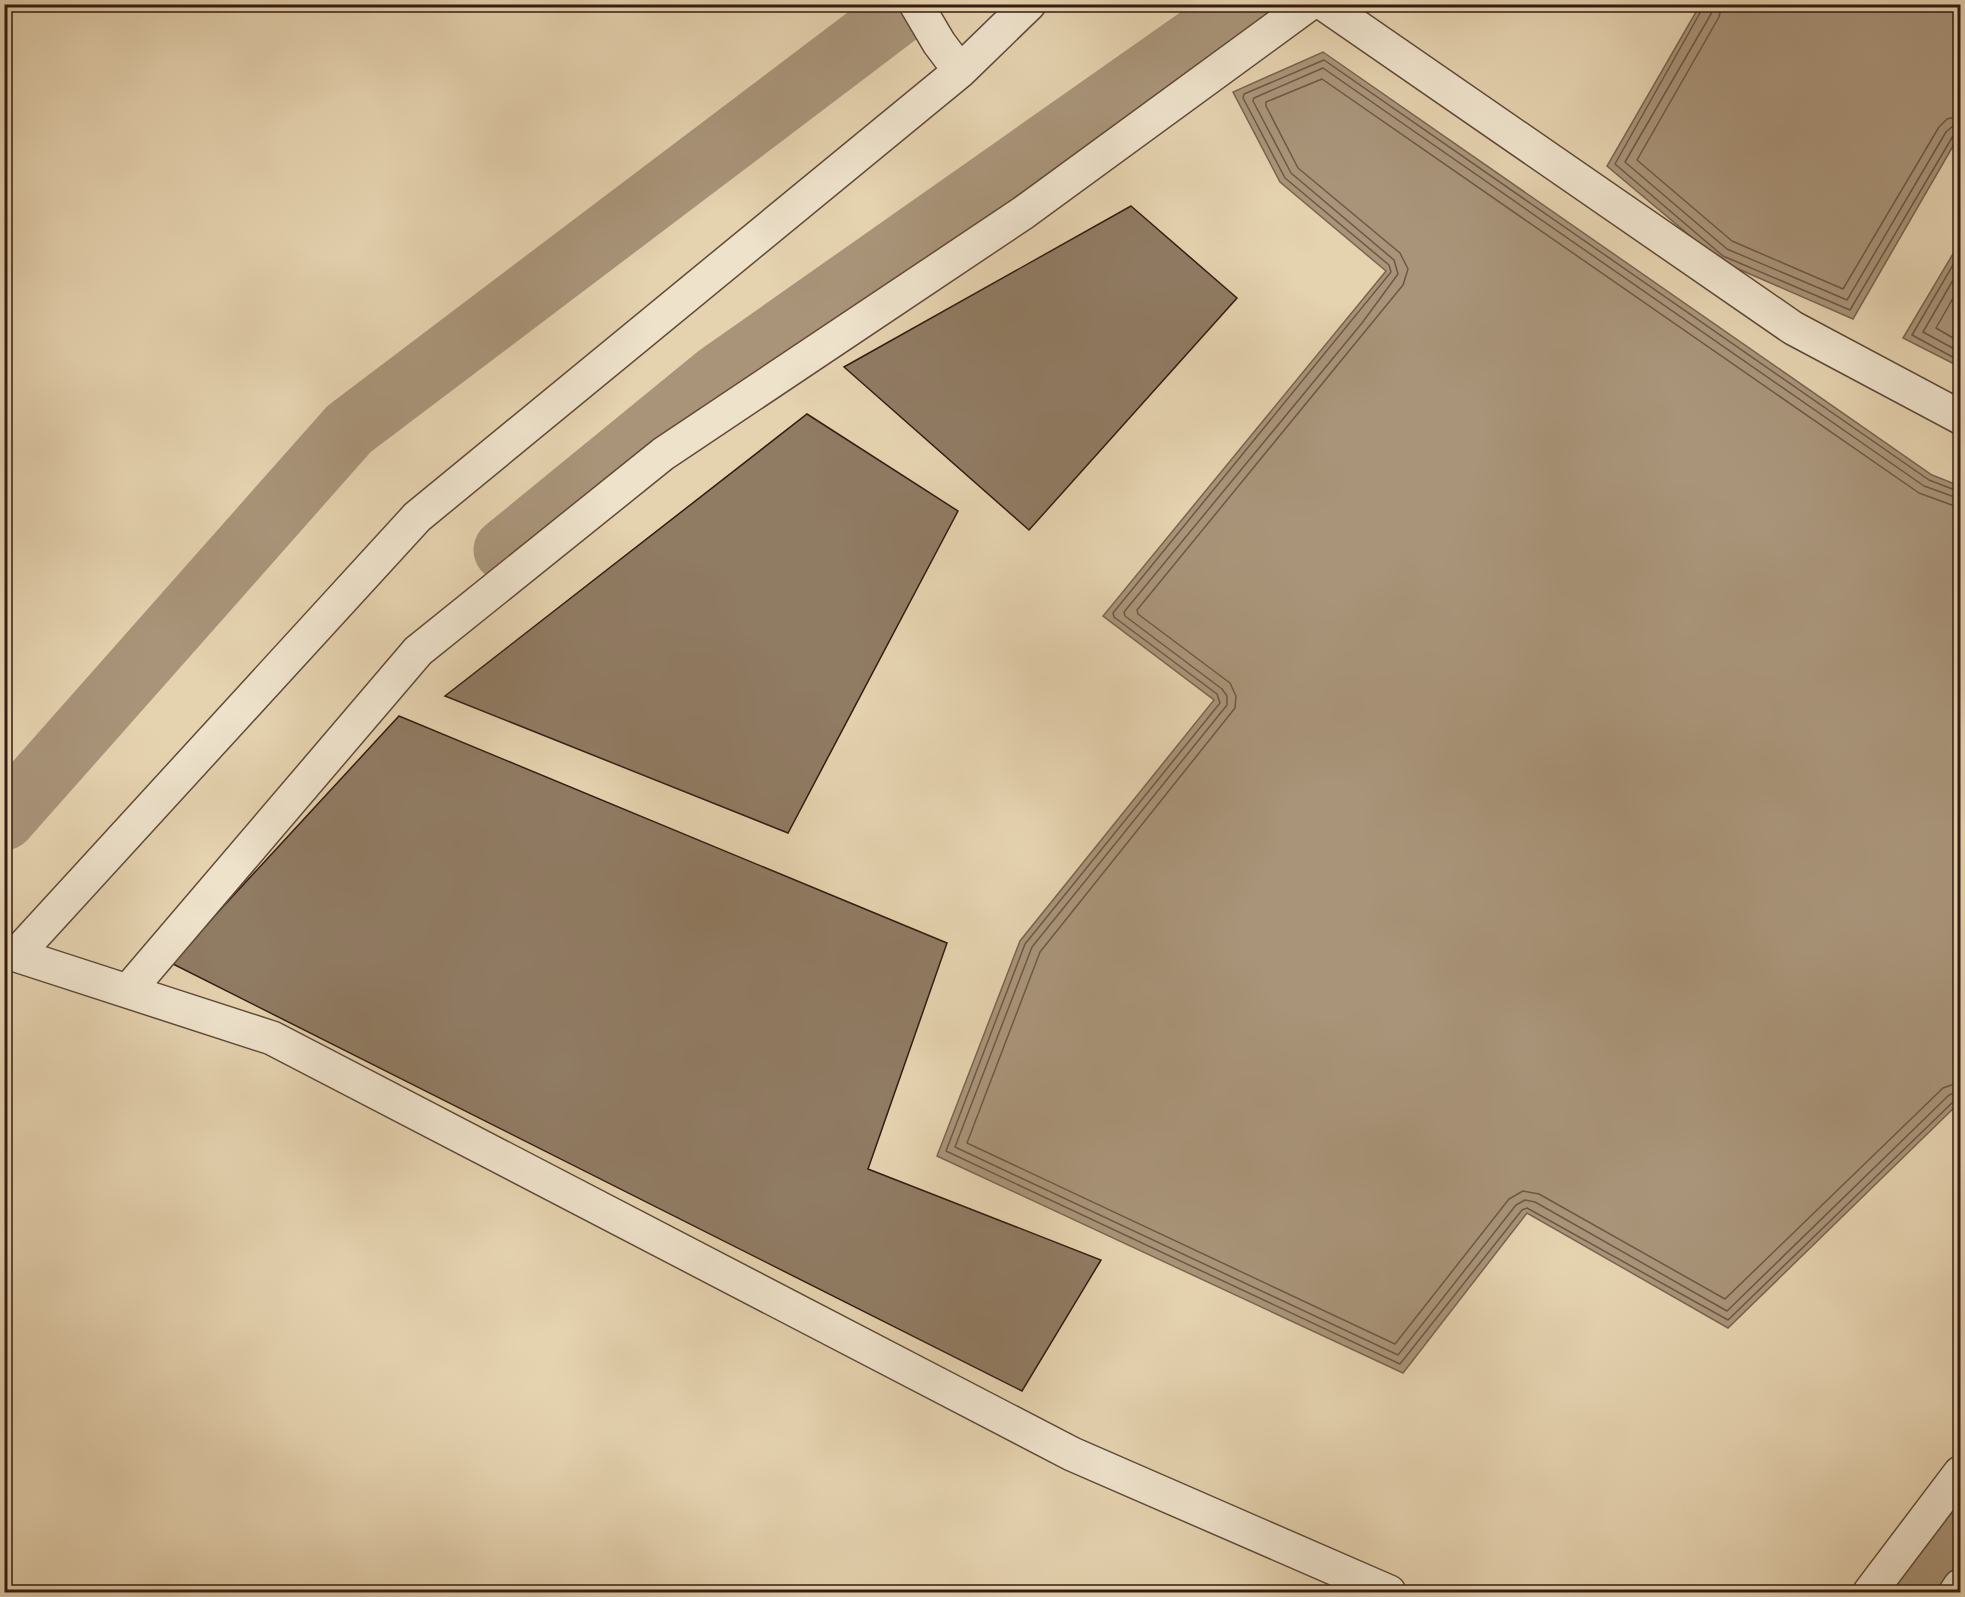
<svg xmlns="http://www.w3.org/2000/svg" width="1965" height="1597" viewBox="0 0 1965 1597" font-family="Cardo,serif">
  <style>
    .water { fill: #a99479; stroke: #7a644f; stroke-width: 1.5 }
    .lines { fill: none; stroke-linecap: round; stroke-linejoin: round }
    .shore { stroke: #6e5845; stroke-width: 1.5 }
    .river { stroke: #a99479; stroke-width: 63 }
    .building { fill: #907b63; stroke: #341c11; stroke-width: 1.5 }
    .minor-casing { stroke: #604a38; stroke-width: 36 }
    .minor { stroke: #eee2cb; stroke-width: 33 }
  </style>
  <rect width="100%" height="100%" fill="#e5d2af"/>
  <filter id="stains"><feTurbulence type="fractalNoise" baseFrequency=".00333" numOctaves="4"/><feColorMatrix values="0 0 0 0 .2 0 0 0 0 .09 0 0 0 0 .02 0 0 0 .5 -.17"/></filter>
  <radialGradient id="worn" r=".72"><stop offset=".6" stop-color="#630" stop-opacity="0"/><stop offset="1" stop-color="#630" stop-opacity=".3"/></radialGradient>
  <!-- water -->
  <path class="water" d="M 1700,5 L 1960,5 L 1960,134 L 1853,319 L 1720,261 L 1607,166 Z
    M 1323,52 L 1932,475 L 1960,486 L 1960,1102 L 1728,1328 L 1527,1213 L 1403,1373 L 937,1156 L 1020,941 L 1214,700 L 1103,616 L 1386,271 L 1280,182 L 1233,92 Z
    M 1960,242 L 1960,367 L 1903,338 Z"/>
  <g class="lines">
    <!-- shore -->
    <path class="shore" d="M 1705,4 L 1615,164 L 1723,256 L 1850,310 L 1953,136 L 1960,133
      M 1713,4 L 1711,14 L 1625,162 L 1727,249 L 1847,300 L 1946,132 L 1953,126 L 1960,125
      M 1722,4 L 1719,17 L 1637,160 L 1732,241 L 1843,289 L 1939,127 L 1947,119 L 1960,116
      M 1960,253 L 1912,335 L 1960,361
      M 1960,268 L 1923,332 L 1960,352
      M 1960,286 L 1936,328 L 1960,342
      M 1960,492 L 1929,480 L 1324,60 L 1244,94 L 1243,98 L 1285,178 L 1389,265 L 1391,272 L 1113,613 L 1114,617 L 1217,694 L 1220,703 L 1025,944 L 946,1151 L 1400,1364 L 1522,1210 L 1527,1208 L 1728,1320 L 1954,1101 L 1960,1099
      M 1960,499 L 1924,486 L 1323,68 L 1254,98 L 1253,101 L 1291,173 L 1394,260 L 1398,274 L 1362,323 L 1124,612 L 1125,616 L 1222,689 L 1227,696 L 1227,705 L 1032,947 L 955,1147 L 1398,1355 L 1516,1205 L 1525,1200 L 1535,1202 L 1727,1311 L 1949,1095 L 1960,1091
      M 1960,508 L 1919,493 L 1322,79 L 1266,102 L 1266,106 L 1298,168 L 1400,253 L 1408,269 L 1403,285 L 1137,610 L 1138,614 L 1230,683 L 1236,696 L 1235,708 L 1040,952 L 967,1143 L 1395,1344 L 1509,1199 L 1523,1191 L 1539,1194 L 1725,1299 L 1943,1088 L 1960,1082"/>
    <!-- river -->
    <path class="river" d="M 505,550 L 719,375 L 1247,4
      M 4,819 L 349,429 L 911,4
      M 1923,1592 L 1960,1541"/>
  </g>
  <!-- building -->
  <path class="building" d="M 1131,206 L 1237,298 L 1029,530 L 844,367 Z
    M 807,414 L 958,511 L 788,833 L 445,696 Z
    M 399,716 L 947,943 L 868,1169 L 1101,1260 L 1022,1391 L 171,963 Z"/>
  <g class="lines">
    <defs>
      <path id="minor" d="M 916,4 L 939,43 L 960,71 L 1029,4
        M 1324,4 L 1793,328 L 1960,417
        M 4,953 L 16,955 L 272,1038 L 1072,1454 L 1389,1592
        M 16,955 L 417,517 L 960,71
        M 128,991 L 418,651 L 663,454 L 1023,213 L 1309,4
        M 1870,1592 L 1960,1473
        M 1956,1592 L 1960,1586"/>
    </defs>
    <!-- minor casing -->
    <use href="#minor" class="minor-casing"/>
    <!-- minor -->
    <use href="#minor" class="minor"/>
  </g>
  <!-- margin -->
  <rect width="1965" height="1597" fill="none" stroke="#e5d2af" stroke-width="24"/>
  <rect x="6" y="6" width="1953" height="1585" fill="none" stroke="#341c11" stroke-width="3"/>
  <rect x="12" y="12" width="1941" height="1573" fill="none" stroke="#341c11" stroke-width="1.5"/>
  <rect width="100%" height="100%" filter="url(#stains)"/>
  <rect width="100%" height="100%" fill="url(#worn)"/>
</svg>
